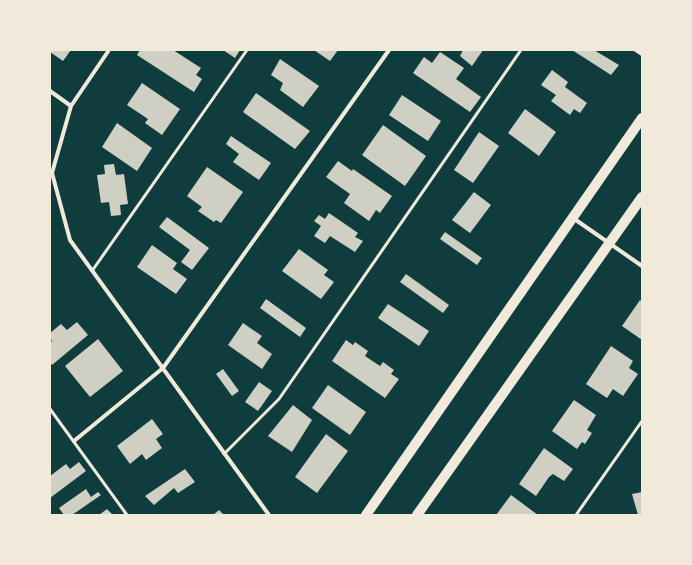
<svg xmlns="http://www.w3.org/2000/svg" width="692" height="565" viewBox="0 0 692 565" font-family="Inter,sans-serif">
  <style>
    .building { fill: #cfcfc3 }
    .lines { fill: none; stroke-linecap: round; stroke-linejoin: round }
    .service { stroke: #f1e9da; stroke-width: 3 }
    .minor { stroke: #f1e9da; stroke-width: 4 }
    .primary { stroke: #f1e9da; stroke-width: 10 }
  </style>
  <rect width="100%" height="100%" fill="#0f3d3e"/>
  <!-- building -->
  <path class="building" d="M 50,50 L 71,50 L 63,61 L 50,52 Z
    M 140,50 L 173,50 L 201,68 L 196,75 L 202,79 L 194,92 L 137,55 Z
    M 223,50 L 240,50 L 235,58 Z
    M 314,50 L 338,50 L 330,61 Z
    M 463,50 L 483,50 L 472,66 L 460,56 Z
    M 572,50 L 594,50 L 619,65 L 611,75 Z
    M 440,52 L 464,68 L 456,79 L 481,97 L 470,112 L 413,73 L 424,57 L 432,63 Z
    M 280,59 L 319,86 L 303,107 L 280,90 L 283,83 L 271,75 Z
    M 552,70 L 568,82 L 565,87 L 587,103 L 580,113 L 574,109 L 570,115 L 551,101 L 556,95 L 541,85 Z
    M 142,83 L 180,109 L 162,135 L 145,123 L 148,119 L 127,105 Z
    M 256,93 L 310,131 L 295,149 L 243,112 Z
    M 402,95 L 441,121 L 428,141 L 389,115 Z
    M 525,109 L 556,132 L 539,156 L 508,133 Z
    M 117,123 L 152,148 L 137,171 L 102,147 Z
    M 383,125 L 426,156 L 405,186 L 362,155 Z
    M 479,132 L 499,146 L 473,183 L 454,170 Z
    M 231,136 L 271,163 L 259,180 L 233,162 L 239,154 L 226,144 Z
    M 338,161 L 352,171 L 353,169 L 392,196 L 380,213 L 376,210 L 369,221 L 344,203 L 350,194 L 326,177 Z
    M 114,164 L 116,175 L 124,174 L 128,204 L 120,205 L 121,215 L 111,216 L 109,202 L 101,203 L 97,175 L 105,174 L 104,165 Z
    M 207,167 L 243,192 L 221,223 L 216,220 L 214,222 L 198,211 L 202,207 L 187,196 Z
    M 474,192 L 491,205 L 470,233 L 452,220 Z
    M 329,213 L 358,233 L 355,237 L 363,241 L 355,252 L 330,236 L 325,243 L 314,236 L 321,226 L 314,221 L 319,215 L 325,219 Z
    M 167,217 L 209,248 L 192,270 L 181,262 L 190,250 L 159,227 Z
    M 445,232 L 482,258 L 477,265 L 440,239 Z
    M 152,245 L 177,263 L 173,269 L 187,279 L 176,294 L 137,267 Z
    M 299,249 L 328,270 L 324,275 L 334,282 L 321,299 L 282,271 Z
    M 406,274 L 449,305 L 443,313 L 400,282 Z
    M 266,299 L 306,328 L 300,337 L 260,308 Z
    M 640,300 L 642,302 L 642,340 L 622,326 Z
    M 388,304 L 429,331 L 419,346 L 378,318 Z
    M 77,322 L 88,335 L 52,365 L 50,362 L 50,343 L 52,341 L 50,338 L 50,333 L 61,324 L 67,330 Z
    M 243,323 L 262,336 L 257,343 L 272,354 L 262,369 L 228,345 Z
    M 98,339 L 123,371 L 90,397 L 65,366 Z
    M 346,340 L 353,345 L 355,342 L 368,351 L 365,356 L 380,366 L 383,362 L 394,370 L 391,374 L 399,379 L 385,398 L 332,361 Z
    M 611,346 L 633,361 L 629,368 L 638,374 L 623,396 L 613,389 L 607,398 L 586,384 Z
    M 223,369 L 239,391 L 232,396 L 216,374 Z
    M 259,382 L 272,391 L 258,411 L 245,402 Z
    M 328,385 L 366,412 L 350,435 L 312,408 Z
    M 574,400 L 596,415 L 587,430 L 592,433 L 585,444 L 582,442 L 577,449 L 552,431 Z
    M 293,405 L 312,420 L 292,452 L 268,436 Z
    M 152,419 L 163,434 L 156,439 L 162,448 L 146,460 L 142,454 L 130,464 L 117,446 Z
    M 326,434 L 348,451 L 317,493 L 295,477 Z
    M 544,448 L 573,469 L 564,481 L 553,474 L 549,477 L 536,496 L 519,484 Z
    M 79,462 L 86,471 L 50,498 L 50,476 L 66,464 L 70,469 Z
    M 185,469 L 195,482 L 178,493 L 174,488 L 154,505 L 145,496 Z
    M 86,489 L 91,497 L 98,492 L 101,495 L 72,515 L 64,515 L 59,508 Z
    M 642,492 L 642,515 L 638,515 L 632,494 Z
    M 511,495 L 538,515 L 496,515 Z
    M 107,509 L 113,515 L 99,515 Z
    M 219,510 L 224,515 L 213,515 Z"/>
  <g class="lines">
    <!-- service -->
    <path class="service" d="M 92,271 L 247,50
      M 50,409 L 127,515
      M 224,454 L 279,399 L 521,50
      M 576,515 L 642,421"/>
    <!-- minor -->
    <path class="minor" d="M 109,50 L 71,106 L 52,173 L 70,240 L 269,515
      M 636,50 L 642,54
      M 50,91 L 71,106
      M 573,218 L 642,266
      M 74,441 L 163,368 L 389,50"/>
    <!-- primary -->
    <path class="primary" d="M 366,515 L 642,118
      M 417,515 L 642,197"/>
  </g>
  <!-- border -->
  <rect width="692" height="565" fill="none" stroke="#f1e9da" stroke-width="102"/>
</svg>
